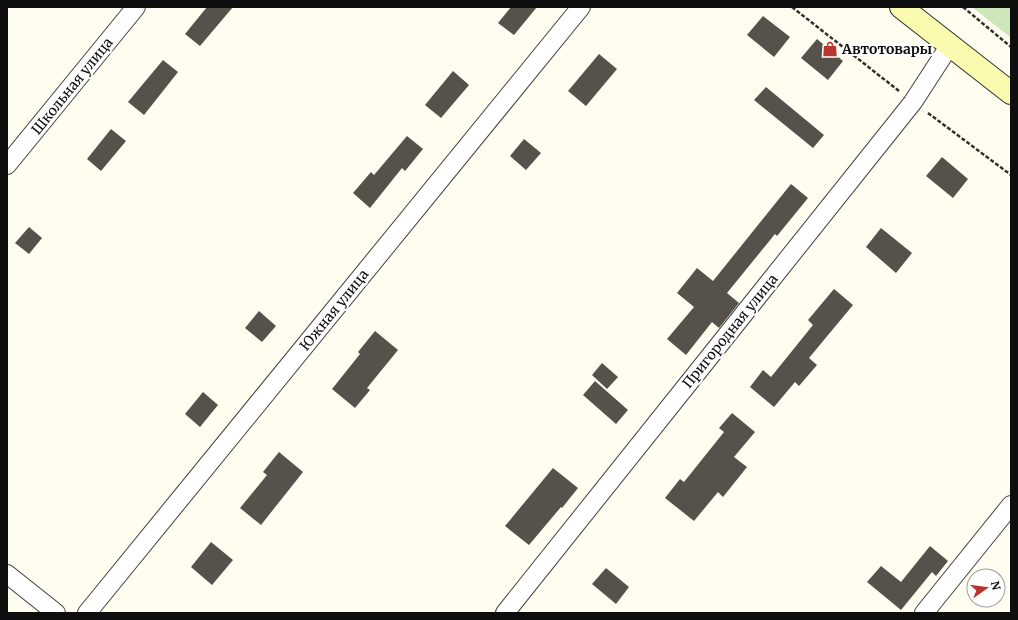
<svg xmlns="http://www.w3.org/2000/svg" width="1018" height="620" viewBox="0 0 1018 620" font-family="Merriweather,serif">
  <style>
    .green { fill: #cde7bb }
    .building { fill: #56514b }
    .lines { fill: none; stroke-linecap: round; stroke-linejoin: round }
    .street-casing { stroke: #414141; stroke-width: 20 }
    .secondary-casing { stroke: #303030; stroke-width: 24 }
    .path { stroke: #303030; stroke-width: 2.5; stroke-dasharray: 4 2; stroke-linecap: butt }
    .street { stroke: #fff; stroke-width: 18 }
    .secondary { stroke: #fafbaf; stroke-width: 22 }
    .labels { text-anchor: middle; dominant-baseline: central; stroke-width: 4; stroke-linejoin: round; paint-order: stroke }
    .poi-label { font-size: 14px; font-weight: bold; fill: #0e0e0e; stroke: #fff; text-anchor: start }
    .street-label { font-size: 14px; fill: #0e0e0e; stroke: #fff }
  </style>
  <rect width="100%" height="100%" fill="#fefdf0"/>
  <!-- green -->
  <path class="green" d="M 972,7 L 1011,7 L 1011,38 Z"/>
  <!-- building -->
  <path class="building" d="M 207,7 L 233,7 L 200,46 L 185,34 Z
    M 511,7 L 537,7 L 514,35 L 498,23 Z
    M 763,16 L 790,37 L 774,57 L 747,35 Z
    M 817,39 L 843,61 L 828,80 L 801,58 Z
    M 599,54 L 617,69 L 586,106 L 568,91 Z
    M 163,60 L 178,72 L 144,115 L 128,102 Z
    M 453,71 L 469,85 L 441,118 L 425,105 Z
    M 766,87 L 824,135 L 813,148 L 754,100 Z
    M 111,129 L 126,141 L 101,171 L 87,159 Z
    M 407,136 L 423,149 L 405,171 L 402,168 L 370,208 L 353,193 L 371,172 L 374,175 Z
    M 524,139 L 541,153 L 526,170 L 510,156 Z
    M 942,157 L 968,179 L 953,198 L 926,176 Z
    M 791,184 L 808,198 L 777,236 L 775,234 L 727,293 L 739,303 L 719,328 L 712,322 L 686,355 L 667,339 L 694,307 L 677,293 L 697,268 L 713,281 Z
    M 29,227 L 42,238 L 29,254 L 15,243 Z
    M 881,228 L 912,253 L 896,273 L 866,247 Z
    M 834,289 L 853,305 L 809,358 L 817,365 L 799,386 L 795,382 L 774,407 L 750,387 L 763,370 L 771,377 L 813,325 L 808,320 Z
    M 259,311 L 276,326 L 262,342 L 245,328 Z
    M 375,331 L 398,350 L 367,388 L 370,390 L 355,408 L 332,389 L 360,354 L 358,352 Z
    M 602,363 L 618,377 L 607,389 L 592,375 Z
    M 595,381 L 628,410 L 616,424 L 583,395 Z
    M 203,392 L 218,405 L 200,427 L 185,414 Z
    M 732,413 L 755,432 L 734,457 L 747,467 L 723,497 L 718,492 L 694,521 L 665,498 L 680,479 L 684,482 L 724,432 L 719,428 Z
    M 279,452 L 303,472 L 261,525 L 240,508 L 267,475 L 263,472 Z
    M 553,468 L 578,488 L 562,508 L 561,507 L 529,545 L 505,526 Z
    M 211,542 L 233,560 L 212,585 L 191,567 Z
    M 930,546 L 948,561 L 936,576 L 932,572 L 901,610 L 867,582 L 881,566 L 901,582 Z
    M 606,568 L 629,587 L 616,604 L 592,584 Z"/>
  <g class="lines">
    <defs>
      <path id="street" d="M 7,165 L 136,7
        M 7,574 L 56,613
        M 87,613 L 581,7
        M 505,613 L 913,102 L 950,45
        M 924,613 L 1011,505"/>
      <path id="secondary" d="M 901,7 L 1011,93"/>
    </defs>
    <!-- street casing -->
    <use href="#street" class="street-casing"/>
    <!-- secondary casing -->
    <use href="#secondary" class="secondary-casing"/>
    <!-- path -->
    <path class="path" d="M 792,7 L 899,91
      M 963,7 L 1011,47
      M 928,113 L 1011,175"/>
    <!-- street -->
    <use href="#street" class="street"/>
    <!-- secondary -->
    <use href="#secondary" class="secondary"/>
  </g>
  <!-- icons -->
  <defs>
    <symbol id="shop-bare" viewBox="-9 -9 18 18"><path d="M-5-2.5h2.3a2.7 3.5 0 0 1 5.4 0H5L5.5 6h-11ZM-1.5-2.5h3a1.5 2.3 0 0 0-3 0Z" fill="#b8362d" stroke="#fff" stroke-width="2.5" paint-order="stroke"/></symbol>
  </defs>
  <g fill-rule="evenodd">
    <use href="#shop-bare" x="819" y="38" width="22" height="22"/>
  </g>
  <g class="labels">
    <!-- poi labels -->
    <g class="poi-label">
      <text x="842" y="49">Автотовары</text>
    </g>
    <!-- street labels -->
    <g class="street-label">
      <text transform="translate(72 86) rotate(-51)">Школьная улица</text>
      <text transform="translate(334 310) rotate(-51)">Южная улица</text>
      <text transform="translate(730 331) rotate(-51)">Пригородная улица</text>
    </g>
  </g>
  <!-- border -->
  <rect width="1018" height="620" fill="none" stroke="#0e0e0e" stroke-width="16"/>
  <!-- north arrow -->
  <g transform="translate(986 588) rotate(76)"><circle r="19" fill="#ffffff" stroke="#9f9f9f"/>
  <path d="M0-3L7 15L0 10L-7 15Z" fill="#b8362d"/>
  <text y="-6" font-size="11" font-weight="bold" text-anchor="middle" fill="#0e0e0e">N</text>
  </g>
</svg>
